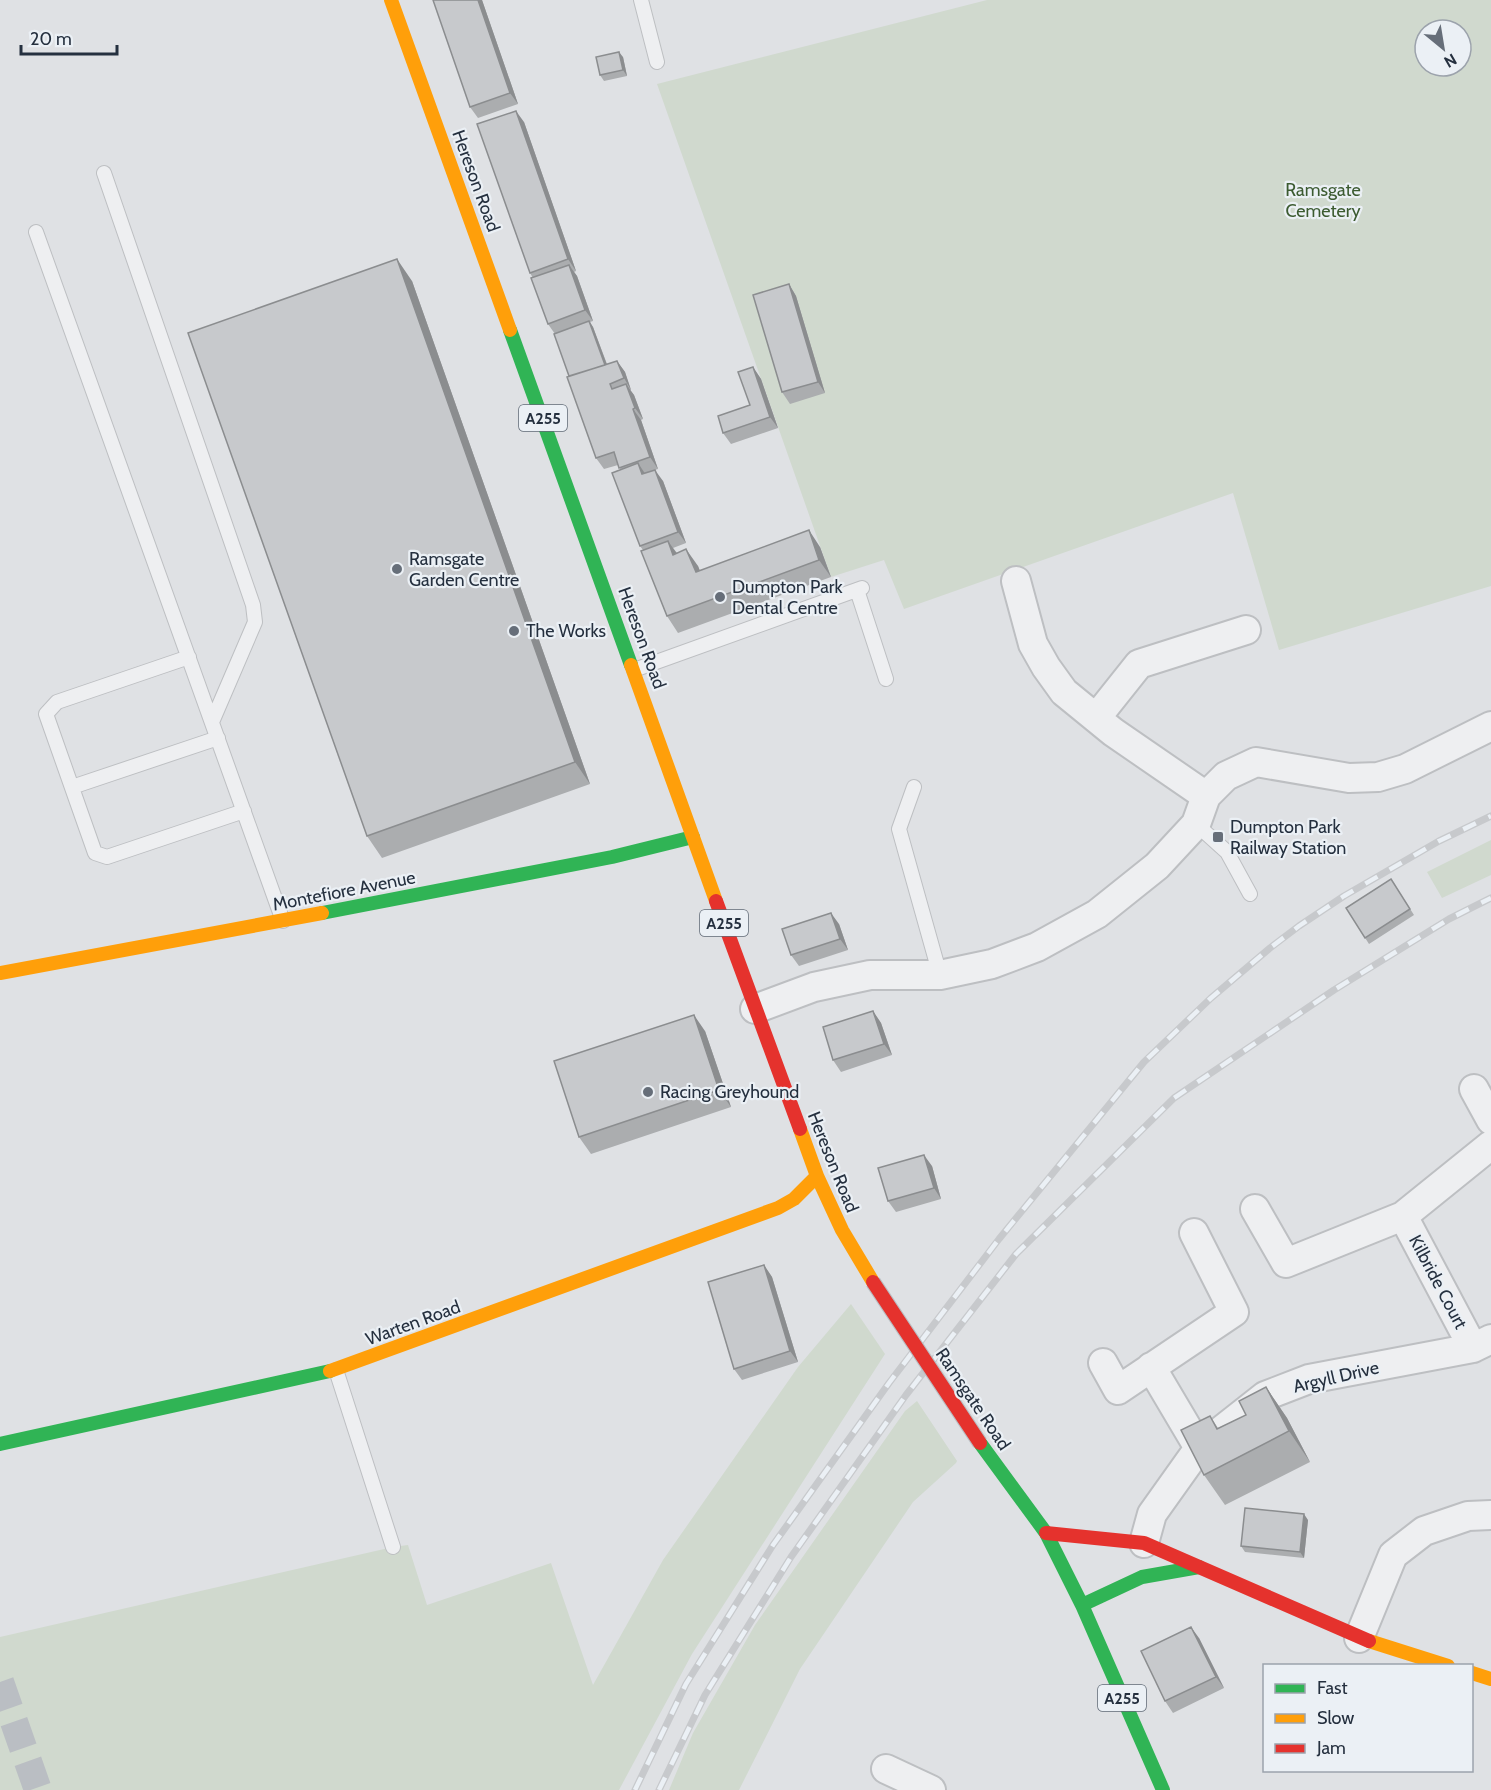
<svg xmlns="http://www.w3.org/2000/svg" width="1491" height="1790" viewBox="0 0 1491 1790" font-family="Cabin,sans-serif">
  <style>
    .green { fill: #d0d9ce; fill-rule: evenodd }
    .lines { fill: none; stroke-linecap: round; stroke-linejoin: round }
    .street-tunnel { stroke: #babec3; stroke-width: 28; stroke-dasharray: 28 14; stroke-linecap: butt }
    .lane-casing { stroke: #bdbfc2; stroke-width: 16 }
    .street-casing { stroke: #bdbfc2; stroke-width: 32 }
    .lane { stroke: #eeeff1; stroke-width: 14 }
    .street { stroke: #eeeff1; stroke-width: 28 }
    .fast { stroke: #30b455; stroke-width: 14 }
    .slow { stroke: #ff9f0a; stroke-width: 14 }
    .jam { stroke: #e5322d; stroke-width: 14 }
    .rail-casing { stroke: #c7c9cc; stroke-width: 7 }
    .rail { stroke: #ebf0f5; stroke-width: 4.5; stroke-dasharray: 14; stroke-linecap: butt }
    .jam-bridge-casing { stroke: #babec2; stroke-width: 16; stroke-linecap: butt }
    .jam-bridge { stroke: #e5322d; stroke-width: 14 }
    .wall { fill: #abadaf }
    .shaded-wall { fill: #8b8d8f }
    .building { fill: #c7c9cc; stroke: #8b8d8f; stroke-width: 1.5 }
    .poi-dot { fill: #666e79; stroke: #ebf0f5; stroke-width: 2 }
    .labels { text-anchor: middle; dominant-baseline: central; stroke-width: 4.5; stroke-linejoin: round; paint-order: stroke }
    .shield { fill: #ebf0f5; stroke: #606a76; stroke-width: 1.5 }
    .shield-label { font-size: 16px; font-weight: bold; fill: #25303f }
    .street-label { font-size: 18px; fill: #25303f; stroke: #ebf0f5 }
    .park-label { font-size: 18px; fill: #3c5b31; stroke: #ebf0f5 }
    .poi-label { font-size: 18px; fill: #25303f; stroke: #ebf0f5; text-anchor: start }
  </style>
  <rect width="100%" height="100%" fill="#dfe1e4"/>
  <!-- green -->
  <path class="green" d="M 987,0 L 1491,0 L 1491,586 L 1279,650 L 1233,493 L 904,609 L 884,560 L 831,577 L 657,84 ZM 1425,30 L 1461,30 L 1461,66 L 1425,66 Z
    M 1491,840 L 1491,875 L 1442,898 L 1427,872 Z
    M 851,1304 L 885,1354 L 692,1654 L 619,1790 L 0,1790 L 0,1637 L 393,1547 L 408,1545 L 427,1605 L 551,1563 L 593,1685 L 663,1560 L 798,1367 Z
    M 917,1401 L 957,1461 L 956,1463 L 913,1502 L 800,1669 L 739,1790 L 669,1790 L 693,1733 L 755,1625 L 905,1411 Z"/>
  <g class="lines">
    <!-- street-tunnel -->
    <path class="street-tunnel" d="M 0,1682 L 38,1790"/>
    <defs>
      <path id="lane" d="M 641,0 L 657,62
        M 104,173 L 253,605 L 255,622 L 212,722
        M 36,232 L 283,921
        M 857,590 L 886,679
        M 189,657 L 57,702 L 46,714 L 95,853 L 107,857 L 244,811
        M 634,670 L 862,588
        M 72,787 L 218,738
        M 914,787 L 899,829 L 940,975
        M 1196,824 L 1227,852 L 1250,894
        M 336,1370 L 393,1547"/>
      <path id="street" d="M 1016,581 L 1033,644 L 1046,667 L 1064,692 L 1113,732 L 1206,796
        M 1096,718 L 1139,664 L 1246,630
        M 755,1009 L 814,987 L 870,975 L 940,975 L 992,964 L 1037,947 L 1097,914 L 1157,866 L 1196,824 L 1206,796 L 1226,776 L 1256,762 L 1349,778 L 1378,777 L 1405,769 L 1491,726
        M 1474,1089 L 1491,1120
        M 1255,1209 L 1286,1263 L 1403,1216 L 1491,1145
        M 1403,1216 L 1473,1348
        M 1103,1363 L 1118,1390 L 1234,1312 L 1194,1233
        M 1151,1367 L 1199,1448
        M 1144,1543 L 1152,1514 L 1199,1448 L 1265,1396 L 1309,1379 L 1473,1348 L 1491,1339
        M 1359,1638 L 1393,1555 L 1424,1531 L 1468,1516 L 1491,1515
        M 886,1769 L 931,1790"/>
    </defs>
    <!-- lane casing -->
    <use href="#lane" class="lane-casing"/>
    <!-- street casing -->
    <use href="#street" class="street-casing"/>
    <!-- lane -->
    <use href="#lane" class="lane"/>
    <!-- street -->
    <use href="#street" class="street"/>
    <!-- fast -->
    <path class="fast" d="M 510,330 L 631,665
      M 322,913 L 612,857 L 693,837
      M 980,1443 L 1046,1533 L 1082,1605 L 1163,1790
      M 0,1444 L 330,1371
      M 1082,1605 L 1142,1577 L 1199,1567"/>
    <!-- slow -->
    <path class="slow" d="M 391,0 L 510,330
      M 631,665 L 716,901
      M 0,973 L 322,913
      M 800,1129 L 817,1176 L 842,1230 L 873,1282
      M 330,1371 L 778,1208 L 794,1199 L 817,1176
      M 1369,1641 L 1448,1666
      M 1472,1673 L 1491,1679"/>
    <!-- jam -->
    <path class="jam" d="M 716,901 L 800,1129
      M 1046,1533 L 1144,1543 L 1369,1641"/>
    <defs>
      <path id="rail" d="M 635,1790 L 686,1684 L 773,1545 L 889,1383 L 999,1239 L 1144,1062 L 1211,998 L 1270,948 L 1299,926 L 1344,896 L 1439,841 L 1491,816
        M 659,1790 L 705,1695 L 791,1557 L 906,1395 L 1016,1254 L 1174,1098 L 1334,990 L 1449,919 L 1491,898"/>
    </defs>
    <!-- rail casing -->
    <use href="#rail" class="rail-casing"/>
    <!-- rail -->
    <use href="#rail" class="rail"/>
    <defs>
      <path id="jam-bridge" d="M 873,1282 L 980,1443"/>
    </defs>
    <!-- jam-bridge casing -->
    <use href="#jam-bridge" class="jam-bridge-casing"/>
    <!-- jam-bridge -->
    <use href="#jam-bridge" class="jam-bridge"/>
  </g>
  <!-- wall -->
  <path class="wall" d="M 482,0 L 518,104 L 478,118 L 470,107 Z
    M 623,57 L 627,76 L 604,81 L 600,75 Z
    M 524,122 L 576,271 L 574,272 L 577,276 L 593,321 L 590,322 L 593,327 L 607,364 L 617,361 L 625,372 L 631,390 L 630,390 L 634,395 L 643,419 L 641,420 L 658,469 L 648,472 L 663,481 L 686,543 L 673,548 L 677,553 L 698,566 L 700,571 L 820,547 L 831,577 L 678,633 L 667,616 L 643,550 L 640,546 L 621,470 L 618,465 L 604,469 L 596,458 L 555,334 L 548,324 L 533,278 L 530,273 Z
    M 412,281 L 590,784 L 382,858 L 367,836 Z
    M 789,284 L 796,296 L 825,393 L 790,404 L 782,392 Z
    M 753,367 L 761,379 L 778,428 L 731,444 L 723,433 L 750,405 Z
    M 1391,879 L 1414,915 L 1369,944 L 1346,908 Z
    M 839,924 L 848,950 L 799,966 L 791,955 Z
    M 873,1011 L 881,1023 L 892,1055 L 841,1072 L 833,1060 Z
    M 705,1031 L 731,1107 L 591,1154 L 579,1137 Z
    M 932,1166 L 941,1199 L 896,1212 L 888,1201 Z
    M 764,1265 L 772,1277 L 798,1362 L 742,1380 L 734,1369 Z
    M 1266,1387 L 1287,1418 L 1310,1462 L 1225,1505 L 1204,1475 L 1210,1416 L 1218,1428 L 1246,1415 Z
    M 1308,1520 L 1304,1558 L 1245,1552 L 1241,1546 Z
    M 1199,1638 L 1224,1688 L 1173,1713 L 1165,1701 Z"/>
  <!-- shaded-wall -->
  <path class="shaded-wall" d="M 478,0 L 482,0 L 518,104 L 510,93 Z
    M 619,52 L 623,57 L 627,76 L 623,70 Z
    M 516,111 L 524,122 L 576,271 L 568,259 Z
    M 397,259 L 412,281 L 590,784 L 575,762 Z
    M 569,265 L 577,276 L 593,321 L 585,310 Z
    M 789,284 L 796,296 L 825,393 L 818,382 Z
    M 589,321 L 593,327 L 611,376 L 607,370 Z
    M 617,361 L 625,372 L 631,390 L 624,378 Z
    M 753,367 L 761,379 L 778,428 L 770,417 Z
    M 626,384 L 634,395 L 643,419 L 635,408 Z
    M 633,409 L 641,420 L 658,469 L 650,457 Z
    M 638,463 L 646,475 L 642,474 Z
    M 655,470 L 663,481 L 686,543 L 678,532 Z
    M 809,530 L 820,547 L 831,577 L 819,560 Z
    M 668,541 L 680,558 L 673,555 Z
    M 686,549 L 698,566 L 707,589 L 696,572 Z
    M 831,913 L 839,924 L 848,950 L 840,939 Z
    M 873,1011 L 881,1023 L 892,1055 L 884,1044 Z
    M 694,1015 L 705,1031 L 731,1107 L 719,1090 Z
    M 924,1155 L 932,1166 L 941,1199 L 934,1188 Z
    M 764,1265 L 772,1277 L 798,1362 L 790,1351 Z
    M 1266,1387 L 1287,1418 L 1310,1462 L 1289,1431 Z
    M 1304,1514 L 1308,1520 L 1304,1558 L 1300,1552 Z
    M 1191,1627 L 1199,1638 L 1224,1688 L 1216,1677 Z"/>
  <!-- building -->
  <path class="building" d="M 433,0 L 478,0 L 510,93 L 470,107 Z
    M 619,52 L 623,70 L 600,75 L 596,57 Z
    M 516,111 L 568,259 L 530,273 L 477,124 Z
    M 397,259 L 575,762 L 367,836 L 188,333 Z
    M 569,265 L 585,310 L 548,324 L 531,278 Z
    M 789,284 L 818,382 L 782,392 L 753,295 Z
    M 589,321 L 605,365 L 569,376 L 554,334 Z
    M 617,361 L 624,378 L 610,384 L 612,389 L 626,384 L 635,408 L 633,409 L 650,457 L 619,468 L 614,452 L 596,458 L 567,377 Z
    M 753,367 L 770,417 L 723,433 L 718,416 L 750,405 L 738,372 Z
    M 638,463 L 642,474 L 655,470 L 678,532 L 640,546 L 612,473 Z
    M 809,530 L 819,560 L 667,616 L 641,551 L 668,541 L 673,555 L 686,549 L 696,572 Z
    M 1391,879 L 1410,909 L 1365,938 L 1346,908 Z
    M 831,913 L 840,939 L 791,955 L 782,929 Z
    M 873,1011 L 884,1044 L 833,1060 L 823,1027 Z
    M 694,1015 L 719,1090 L 579,1137 L 554,1061 Z
    M 924,1155 L 934,1188 L 888,1201 L 878,1168 Z
    M 764,1265 L 790,1351 L 734,1369 L 708,1282 Z
    M 1266,1387 L 1289,1431 L 1204,1475 L 1181,1430 L 1210,1416 L 1217,1429 L 1246,1415 L 1239,1401 Z
    M 1245,1508 L 1304,1514 L 1300,1552 L 1241,1546 Z
    M 1191,1627 L 1216,1677 L 1165,1701 L 1141,1651 Z"/>
  <!-- markers -->
  <g class="poi-dot">
    <circle cx="397" cy="569" r="6"/>
    <circle cx="720" cy="597" r="6"/>
    <circle cx="514" cy="631" r="6"/>
    <rect x="1212" y="831" width="12" height="12" rx="3"/>
    <circle cx="648" cy="1092" r="6"/>
  </g>
  <g class="labels">
    <!-- shield labels -->
    <g class="shield">
      <rect x="519" y="405" width="48" height="26" rx="4.5"/>
      <rect x="700" y="910" width="48" height="26" rx="4.5"/>
      <rect x="1098" y="1685" width="48" height="26" rx="4.5"/>
    </g>
    <g class="shield-label">
      <text x="543" y="418">A255</text>
      <text x="724" y="923">A255</text>
      <text x="1122" y="1698">A255</text>
    </g>
    <!-- street labels -->
    <g class="street-label">
      <text transform="translate(476 181) rotate(70)">Hereson Road</text>
      <text transform="translate(642 638) rotate(70)">Hereson Road</text>
      <text transform="translate(344 891) rotate(-11)">Montefiore Avenue</text>
      <text transform="translate(833 1162) rotate(68)">Hereson Road</text>
      <text transform="translate(1438 1282) rotate(62)">Kilbride Court</text>
      <text transform="translate(413 1323) rotate(-20)">Warten Road</text>
      <text transform="translate(1336 1377) rotate(-13)">Argyll Drive</text>
      <text transform="translate(973 1399) rotate(56)">Ramsgate Road</text>
    </g>
    <!-- park labels -->
    <g class="park-label">
      <text x="1323" y="190">Ramsgate<tspan x="1323" dy="21">Cemetery</tspan></text>
    </g>
    <!-- poi labels -->
    <g class="poi-label">
      <text x="409" y="559">Ramsgate<tspan x="409" dy="21">Garden Centre</tspan></text>
      <text x="732" y="587">Dumpton Park<tspan x="732" dy="21">Dental Centre</tspan></text>
      <text x="526" y="631">The Works</text>
      <text x="1230" y="827">Dumpton Park<tspan x="1230" dy="21">Railway Station</tspan></text>
      <text x="660" y="1092">Racing Greyhound</text>
    </g>
  </g>
  <!-- legend -->
  <rect x="1263" y="1664" width="210" height="108" fill="#ebf0f5" stroke="#9ca3ac" stroke-width="1.5"/>
  <rect x="1275" y="1684" width="30" height="9" fill="#30b455" stroke="#9ca3ac" stroke-width="1.5"/>
  <text x="1317" y="1694" font-size="18" fill="#25303f">Fast</text>
  <rect x="1275" y="1714" width="30" height="9" fill="#ff9f0a" stroke="#9ca3ac" stroke-width="1.5"/>
  <text x="1317" y="1724" font-size="18" fill="#25303f">Slow</text>
  <rect x="1275" y="1744" width="30" height="9" fill="#e5322d" stroke="#9ca3ac" stroke-width="1.5"/>
  <text x="1317" y="1754" font-size="18" fill="#25303f">Jam</text>
  <!-- north arrow -->
  <g transform="translate(1443 48) rotate(150)"><circle r="28" fill="#ebf0f5" stroke="#9ca3ac" stroke-width="1.5"/>
  <path d="M0-4.5L10 22L0 15L-10 22Z" fill="#666e79"/>
  <text y="-9" font-size="16" font-weight="bold" text-anchor="middle" fill="#25303f">N</text>
  </g>
  <!-- scale -->
  <path d="M21 45v9h96v-9" fill="none" stroke="#25303f" stroke-width="3"/>
  <text x="30" y="45" font-size="18" fill="#25303f" stroke="#ebf0f5" stroke-width="4.5" paint-order="stroke">20 m</text>
</svg>
